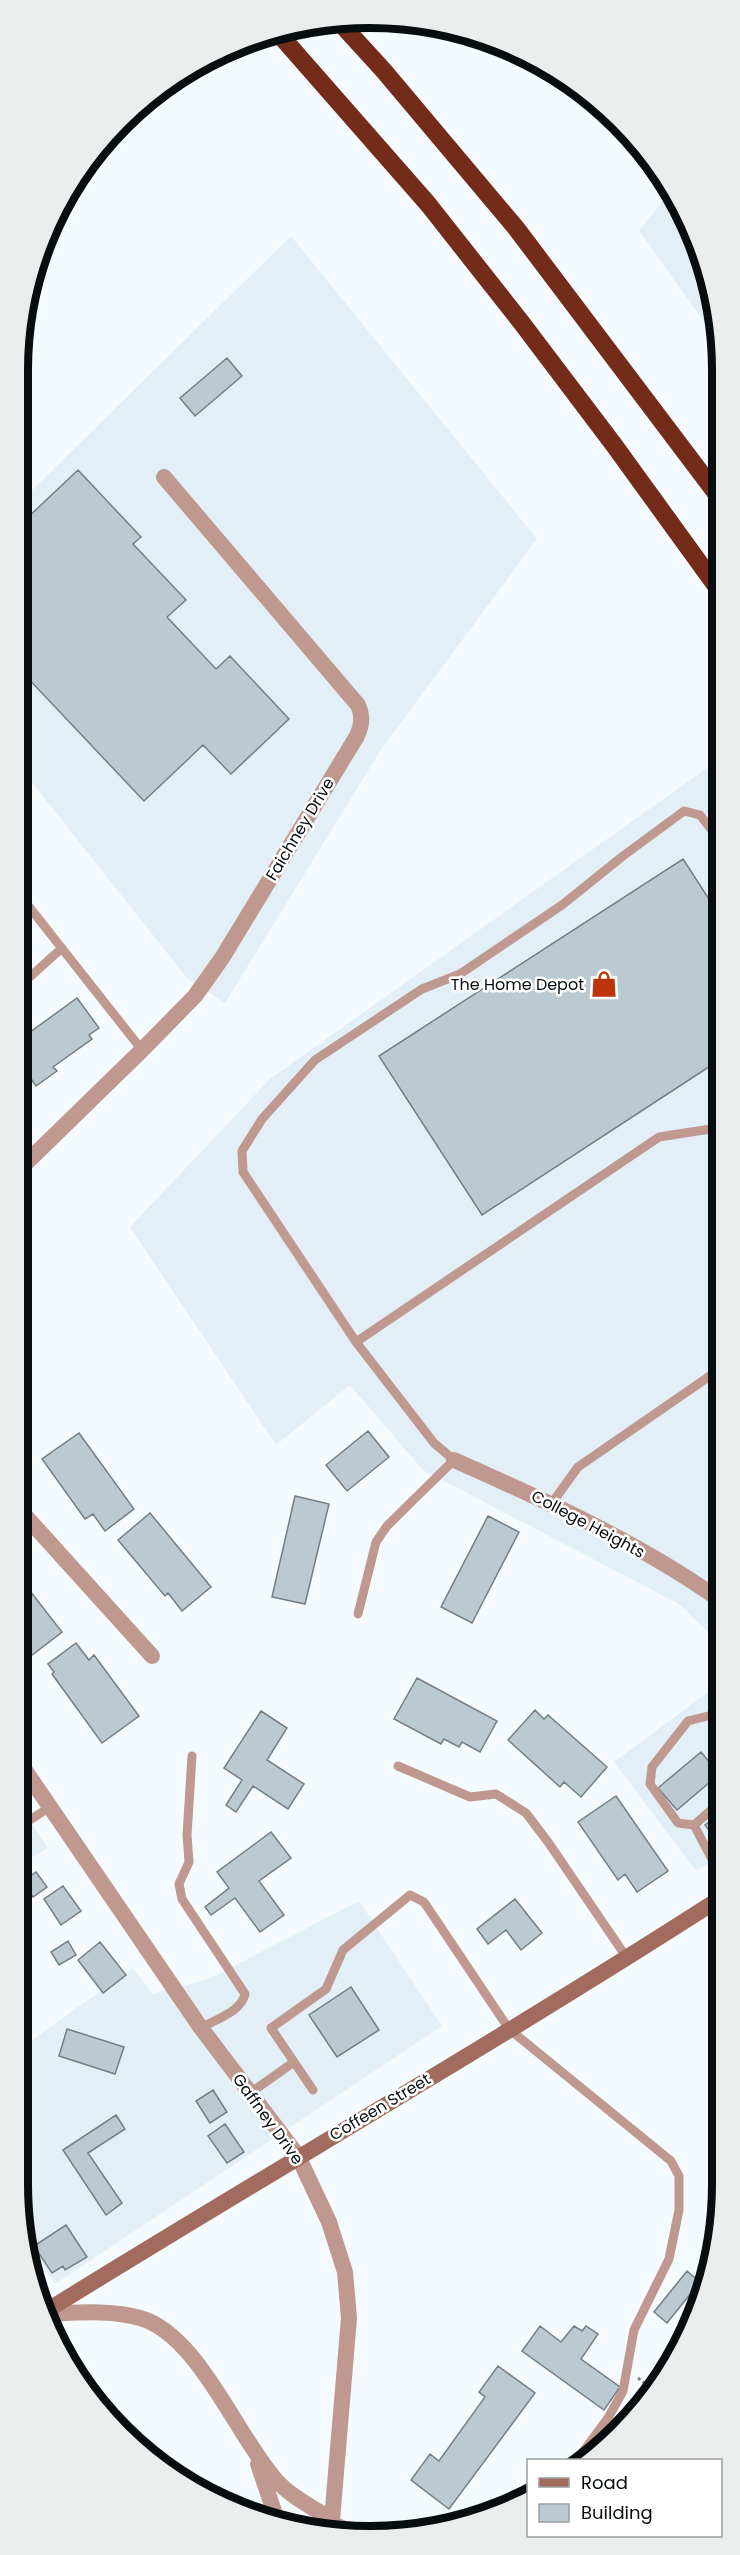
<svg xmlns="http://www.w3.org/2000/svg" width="740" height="2555" viewBox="0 0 740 2555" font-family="Poppins,sans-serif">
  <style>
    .built { fill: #e3eff7 }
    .building { fill: #bbc9d2; stroke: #727f87; stroke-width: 1.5 }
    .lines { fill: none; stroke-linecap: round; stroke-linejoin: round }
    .path { stroke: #7d8386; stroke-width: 3; stroke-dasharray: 3 3; stroke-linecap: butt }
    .service { stroke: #bf998f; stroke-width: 9 }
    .minor { stroke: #bf998f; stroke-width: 16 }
    .secondary { stroke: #a16b5d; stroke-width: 16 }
    .motorway { stroke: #742c1a; stroke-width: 18 }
    .labels { text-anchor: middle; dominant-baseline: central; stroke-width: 5; stroke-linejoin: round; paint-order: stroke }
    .street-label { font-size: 16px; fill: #080d10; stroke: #fff }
    .poi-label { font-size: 16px; fill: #080d10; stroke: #fff; text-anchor: end }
    .rim { fill: none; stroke: #080d10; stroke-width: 8 }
  </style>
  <rect width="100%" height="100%" fill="#f4fafd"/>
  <!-- built -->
  <path class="built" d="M 670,191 L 686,215 L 719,324 L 719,343 L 639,231 Z
    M 291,236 L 537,539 L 382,748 L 225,1003 L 187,978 L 23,771 L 24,498 Z
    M 714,763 L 718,770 L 716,1640 L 679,1604 L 423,1470 L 350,1385 L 276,1445 L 130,1227 L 270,1079 Z
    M 716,1686 L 716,1859 L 696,1871 L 614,1762 Z
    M 19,1805 L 48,1848 L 19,1865 Z
    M 359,1901 L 442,2026 L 55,2284 L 30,2246 L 18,2185 L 18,2050 L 133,1968 L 152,1994 L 209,1979 Z"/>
  <!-- building -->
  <path class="building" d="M 227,358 L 242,376 L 195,416 L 180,398 Z
    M 78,470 L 141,537 L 133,544 L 186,600 L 167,617 L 216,669 L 230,656 L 289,719 L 231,774 L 203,745 L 144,801 L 23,673 L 24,521 Z
    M 683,859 L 718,913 L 718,1061 L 482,1215 L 379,1056 Z
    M 77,998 L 99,1028 L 89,1035 L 92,1039 L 53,1067 L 57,1071 L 36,1086 L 32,1080 L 23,1087 L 22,1038 Z
    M 368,1431 L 389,1457 L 347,1491 L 326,1465 Z
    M 79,1433 L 134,1509 L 105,1531 L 93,1514 L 85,1519 L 42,1459 Z
    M 295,1496 L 329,1504 L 305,1604 L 272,1597 Z
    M 150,1513 L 211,1587 L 182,1611 L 168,1593 L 165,1596 L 118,1540 Z
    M 488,1516 L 519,1532 L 472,1623 L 441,1607 Z
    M 20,1578 L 62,1632 L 27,1659 L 20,1649 Z
    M 76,1643 L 89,1660 L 94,1655 L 139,1716 L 102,1743 L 52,1674 L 54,1672 L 48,1664 Z
    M 417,1678 L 497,1721 L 480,1752 L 462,1742 L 459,1747 L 444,1739 L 441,1744 L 394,1719 Z
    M 535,1710 L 544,1719 L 548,1715 L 607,1767 L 581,1797 L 564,1782 L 560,1787 L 508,1740 Z
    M 261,1711 L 287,1728 L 267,1760 L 304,1784 L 288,1809 L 253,1786 L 236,1812 L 226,1805 L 242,1780 L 224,1768 Z
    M 701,1752 L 716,1770 L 716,1777 L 677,1810 L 658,1788 Z
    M 616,1796 L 668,1871 L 637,1892 L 625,1874 L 618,1880 L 578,1822 Z
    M 716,1817 L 716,1840 L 705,1825 Z
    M 271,1832 L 291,1858 L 259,1881 L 284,1915 L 260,1932 L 235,1898 L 211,1915 L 205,1907 L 229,1888 L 217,1872 Z
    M 36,1872 L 47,1887 L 33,1897 L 22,1882 Z
    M 63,1886 L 81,1911 L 61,1925 L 44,1899 Z
    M 515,1899 L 542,1933 L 521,1950 L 506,1930 L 488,1944 L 477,1929 Z
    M 68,1941 L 76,1955 L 59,1965 L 51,1952 Z
    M 100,1942 L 126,1975 L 103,1993 L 78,1960 Z
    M 351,1987 L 379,2030 L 337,2057 L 309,2015 Z
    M 67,2029 L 124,2047 L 115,2074 L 59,2056 Z
    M 213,2090 L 227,2112 L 210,2123 L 196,2101 Z
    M 116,2115 L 125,2129 L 88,2153 L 122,2203 L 106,2215 L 63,2150 Z
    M 225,2124 L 244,2152 L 227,2163 L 208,2136 Z
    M 66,2225 L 87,2257 L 65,2270 L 63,2266 L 52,2273 L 34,2246 Z
    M 687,2271 L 700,2282 L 667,2323 L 654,2312 Z
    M 540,2326 L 561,2342 L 574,2326 L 582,2331 L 586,2326 L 598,2334 L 581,2359 L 620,2387 L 604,2410 L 522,2351 Z
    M 498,2366 L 535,2393 L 449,2509 L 411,2480 L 430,2454 L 439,2461 L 485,2397 L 479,2392 Z"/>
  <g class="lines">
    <!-- path -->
    <path class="path" d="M 638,2378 L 651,2388"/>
    <!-- service -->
    <path class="service" d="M 23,899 L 142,1050
      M 22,984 L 62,948
      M 356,1342 L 659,1137 L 717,1128
      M 552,1503 L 578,1467 L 717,1371
      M 358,1614 L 376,1542 L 387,1526 L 454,1460 L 434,1443 L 356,1342 L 243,1172 L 242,1151 L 262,1119 L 315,1060 L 422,989 L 460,974 L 562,905 L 623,856 L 684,811 L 700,815 L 718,838
      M 192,1756 L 187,1835 L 189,1862 L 179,1884 L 182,1899 L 245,1994 C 241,2012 216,2019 201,2028
      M 398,1766 L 470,1797 L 496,1794 L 526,1813 L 548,1842 L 627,1958
      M 694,1825 L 678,1823 L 650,1784 L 652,1767 L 688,1721 L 716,1714
      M 19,1827 L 50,1807
      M 716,1867 L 694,1825 L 716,1806
      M 294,2062 L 313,2090
      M 250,2093 L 294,2062 L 271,2028 L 326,1989 L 343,1950 L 410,1895 L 424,1902 L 509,2029 L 671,2161 L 679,2176 L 679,2210 L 669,2259 L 634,2330 L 623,2391 L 608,2418 L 577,2460
      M 332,2520 L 365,2534"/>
    <!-- minor -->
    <path class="minor" d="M 22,1167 L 142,1050 L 195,996 L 222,958 L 357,736 C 362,724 363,717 358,705 L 164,477
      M 454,1460 C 544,1500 636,1541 717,1598
      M 20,1510 L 152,1656
      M 20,1763 L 201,2028 L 298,2156 L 329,2222 L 345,2272 L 349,2318 L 331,2532
      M 44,2314 C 75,2313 109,2309 140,2318 C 198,2334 237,2437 276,2480 C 291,2497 314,2508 332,2520
      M 258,2464 L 276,2517"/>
    <!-- secondary -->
    <path class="secondary" d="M 43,2313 C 267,2174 495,2043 716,1901"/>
    <!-- motorway -->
    <path class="motorway" d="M 342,25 L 384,71 L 516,228 L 719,497
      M 279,34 L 428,204 L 521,322 L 614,445 L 719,590"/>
  </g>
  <!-- icons -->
  <defs>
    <symbol id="shop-bare" viewBox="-9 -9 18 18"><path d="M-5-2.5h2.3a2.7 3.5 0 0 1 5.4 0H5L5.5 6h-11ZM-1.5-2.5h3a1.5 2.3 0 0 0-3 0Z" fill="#bd330b" stroke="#fff" stroke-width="2.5" paint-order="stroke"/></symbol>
  </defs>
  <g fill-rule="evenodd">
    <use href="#shop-bare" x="585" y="965" width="38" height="38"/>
  </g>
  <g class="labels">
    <!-- street labels -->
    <g class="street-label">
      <text transform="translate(300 829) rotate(-59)">Faichney Drive</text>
      <text transform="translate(588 1524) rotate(28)">College Heights</text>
      <text transform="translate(380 2107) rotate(-31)">Coffeen Street</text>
      <text transform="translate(268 2119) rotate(54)">Gaffney Drive</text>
    </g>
    <!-- poi labels -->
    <g class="poi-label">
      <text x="584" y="984">The Home Depot</text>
    </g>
  </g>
  <!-- crop -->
  <path d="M0 0H740V2555H0ZM370 28H370A342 342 0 0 1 712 370V2184A342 342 0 0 1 370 2526H370A342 342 0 0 1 28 2184V370A342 342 0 0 1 370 28Z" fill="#ebecec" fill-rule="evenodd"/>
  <path class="rim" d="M370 28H370A342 342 0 0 1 712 370V2184A342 342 0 0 1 370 2526H370A342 342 0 0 1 28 2184V370A342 342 0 0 1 370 28Z"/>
  <!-- legend -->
  <rect x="527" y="2459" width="195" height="78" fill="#ffffff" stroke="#9c9e9f" stroke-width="1.5"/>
  <rect x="539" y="2478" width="30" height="9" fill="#a16b5d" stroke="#9c9e9f" stroke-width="1.5"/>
  <text x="581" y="2489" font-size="18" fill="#080d10">Road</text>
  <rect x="539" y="2504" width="30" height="18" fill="#bbc9d2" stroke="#9c9e9f" stroke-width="1.5"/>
  <text x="581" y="2519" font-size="18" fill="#080d10">Building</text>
</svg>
